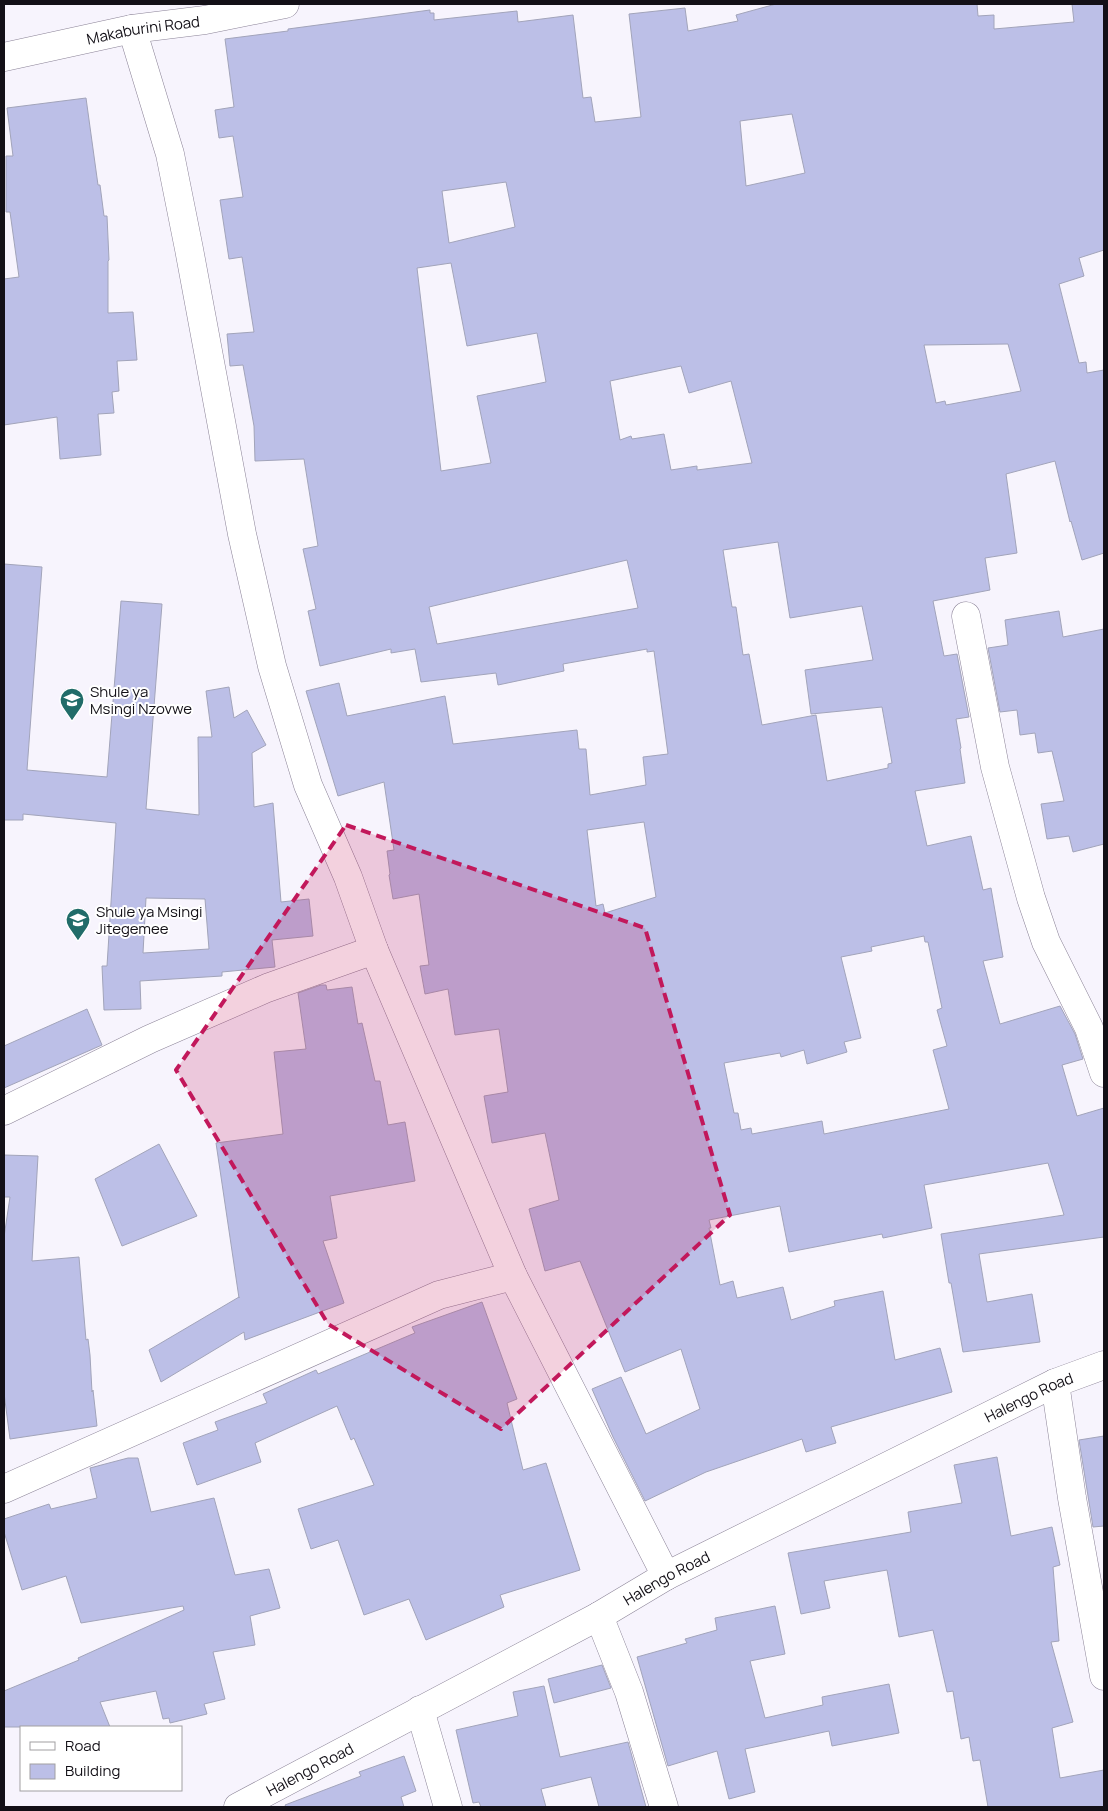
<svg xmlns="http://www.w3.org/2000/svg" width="1108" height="1811" viewBox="0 0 1108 1811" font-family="Manrope,sans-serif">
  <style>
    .building { fill: #bcbfe7; stroke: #a2a4ba; fill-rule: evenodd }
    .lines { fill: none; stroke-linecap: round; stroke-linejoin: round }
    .street-casing { stroke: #8b8397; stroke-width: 29 }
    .secondary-casing { stroke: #8b8397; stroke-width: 29 }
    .street { stroke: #fff; stroke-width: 28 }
    .secondary { stroke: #fff; stroke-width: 28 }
    .marked { fill: #c2185b; fill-opacity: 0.2; stroke: #c2185b; stroke-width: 4; stroke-dasharray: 10 6; stroke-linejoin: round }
    .labels { text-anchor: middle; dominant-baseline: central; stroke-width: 4; stroke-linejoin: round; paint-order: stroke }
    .street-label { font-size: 15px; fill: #131017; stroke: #fff }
    .poi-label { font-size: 15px; fill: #131017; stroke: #fff; text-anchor: start }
  </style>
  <rect width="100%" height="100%" fill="#f7f4fd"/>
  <!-- building -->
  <path class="building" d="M 776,4 L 977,4 L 978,16 L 994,15 L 994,29 L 1074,22 L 1072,4 L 1104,4 L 1104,250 L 1079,258 L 1084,276 L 1059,284 L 1079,363 L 1086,362 L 1087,373 L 1104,370 L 1104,553 L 1082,560 L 1071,521 L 1070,522 L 1055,461 L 1006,474 L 1017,553 L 985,558 L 990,590 L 933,601 L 944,656 L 957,654 L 969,717 L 956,719 L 961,748 L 960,749 L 965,783 L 915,791 L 927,846 L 971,836 L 983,890 L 991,888 L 1003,957 L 983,961 L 1000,1024 L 1060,1006 L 1075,1034 L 1083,1059 L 1062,1065 L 1077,1116 L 1104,1108 L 1104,1237 L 979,1254 L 987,1302 L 1032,1294 L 1040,1342 L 963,1352 L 951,1283 L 949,1283 L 941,1234 L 1064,1215 L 1048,1163 L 924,1185 L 932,1228 L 883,1238 L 882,1234 L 789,1252 L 780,1206 L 709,1220 L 711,1228 L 709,1228 L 720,1285 L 733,1281 L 737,1298 L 783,1287 L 791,1320 L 835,1306 L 834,1301 L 883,1291 L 895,1360 L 940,1348 L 952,1392 L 831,1427 L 836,1443 L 806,1452 L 802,1439 L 706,1472 L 645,1501 L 613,1437 L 592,1389 L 621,1377 L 646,1434 L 700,1409 L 681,1349 L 625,1372 L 580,1261 L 545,1271 L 529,1209 L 559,1200 L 545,1133 L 492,1143 L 484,1096 L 508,1092 L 499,1029 L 455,1035 L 448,989 L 425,994 L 420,966 L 429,965 L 419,894 L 393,899 L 389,875 L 390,874 L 387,851 L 394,850 L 384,782 L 338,796 L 306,691 L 339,683 L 347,716 L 445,696 L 453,744 L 577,730 L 579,749 L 586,749 L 590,795 L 646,785 L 643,757 L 668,754 L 654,651 L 647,652 L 647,649 L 563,664 L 564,671 L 498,685 L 496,673 L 421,682 L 415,649 L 391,653 L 391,649 L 320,666 L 308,611 L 316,609 L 303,549 L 318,546 L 304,459 L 255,461 L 254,426 L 243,365 L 230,366 L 227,334 L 254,332 L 242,257 L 229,259 L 220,200 L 243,197 L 233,136 L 219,138 L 215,110 L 234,107 L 225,39 L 288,31 L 288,29 L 430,10 L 430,13 L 434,13 L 434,20 L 517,11 L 518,22 L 573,15 L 583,98 L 591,97 L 595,122 L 641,117 L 629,14 L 685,8 L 688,31 L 738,21 L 736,15 ZM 792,114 L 805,173 L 746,186 L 740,121 ZM 506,182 L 515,227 L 449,243 L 442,191 ZM 451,263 L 467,346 L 537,333 L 546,382 L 477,396 L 491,463 L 441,471 L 417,268 ZM 1008,344 L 1021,391 L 946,405 L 945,401 L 936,403 L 924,345 ZM 681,366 L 689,393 L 731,381 L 752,463 L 697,470 L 697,466 L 671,470 L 664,434 L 632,439 L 631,436 L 620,440 L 610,381 ZM 778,542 L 790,618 L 862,606 L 873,660 L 805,670 L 811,714 L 882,707 L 892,763 L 888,764 L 888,768 L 827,781 L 816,715 L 762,725 L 749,654 L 743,655 L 736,607 L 732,607 L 723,550 ZM 627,560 L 638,608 L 437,644 L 429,607 ZM 644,822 L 656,897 L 605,913 L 603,904 L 596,906 L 587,830 ZM 924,936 L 925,942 L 928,942 L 942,1008 L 937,1010 L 947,1046 L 933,1050 L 949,1109 L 824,1134 L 822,1121 L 752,1134 L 751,1128 L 741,1130 L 738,1113 L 734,1113 L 724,1063 L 780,1053 L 781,1057 L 804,1050 L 807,1064 L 847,1052 L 844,1042 L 861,1038 L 841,957 L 872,951 L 871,947 Z
    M 86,98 L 98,185 L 100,185 L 104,216 L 107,216 L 109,260 L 108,261 L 108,313 L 133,312 L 137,360 L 117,361 L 119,391 L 112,392 L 114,413 L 98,414 L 101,455 L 60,459 L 57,417 L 4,425 L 4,279 L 19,277 L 10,212 L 6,212 L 6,156 L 13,156 L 7,108 Z
    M 4,564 L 42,567 L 27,770 L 107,777 L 121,601 L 162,604 L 146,809 L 199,815 L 198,737 L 212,737 L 206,691 L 229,687 L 234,718 L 247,710 L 266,745 L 252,753 L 254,807 L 273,803 L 281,902 L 309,899 L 313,936 L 272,940 L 275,967 L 222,972 L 222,976 L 140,981 L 141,1009 L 104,1010 L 102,966 L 107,966 L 116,823 L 23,814 L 23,820 L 4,820 ZM 146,898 L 205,899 L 209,949 L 143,953 Z
    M 1059,611 L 1063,637 L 1104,629 L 1104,844 L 1073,852 L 1069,836 L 1047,839 L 1041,804 L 1064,801 L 1052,751 L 1038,753 L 1035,733 L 1020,735 L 1017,710 L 1000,712 L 988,648 L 1008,645 L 1005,620 Z
    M 321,985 L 326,985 L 327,990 L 352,987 L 358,1024 L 362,1023 L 375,1081 L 380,1081 L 388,1125 L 405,1122 L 415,1181 L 330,1196 L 337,1238 L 323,1241 L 344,1303 L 245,1340 L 244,1332 L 161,1382 L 149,1350 L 239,1297 L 239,1298 L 216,1143 L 283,1134 L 274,1052 L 306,1049 L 298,993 Z
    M 87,1009 L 102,1045 L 4,1088 L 4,1046 Z
    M 159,1144 L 197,1216 L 122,1246 L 95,1179 Z
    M 4,1155 L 38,1156 L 32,1261 L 79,1257 L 86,1340 L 88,1339 L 90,1355 L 92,1392 L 93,1390 L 97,1426 L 10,1439 L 4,1393 L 4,1237 L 10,1197 L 4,1197 Z
    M 482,1302 L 517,1399 L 507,1403 L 523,1470 L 546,1463 L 580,1570 L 500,1595 L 504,1607 L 426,1640 L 409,1599 L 364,1615 L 338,1540 L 311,1549 L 298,1509 L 374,1485 L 354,1438 L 351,1440 L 337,1406 L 255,1443 L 261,1462 L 197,1485 L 183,1443 L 218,1430 L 215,1422 L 267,1403 L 263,1394 L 316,1370 L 318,1374 L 415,1333 L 412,1327 Z
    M 1104,1436 L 1104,1526 L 1093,1527 L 1079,1440 Z
    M 997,1457 L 1011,1536 L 1052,1527 L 1060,1565 L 1053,1567 L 1059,1641 L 1051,1642 L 1073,1722 L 1052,1728 L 1060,1778 L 1104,1770 L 1104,1807 L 988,1807 L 980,1760 L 973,1761 L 969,1737 L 961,1739 L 953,1691 L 947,1692 L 933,1630 L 899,1637 L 887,1570 L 824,1581 L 830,1608 L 801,1614 L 788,1553 L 911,1532 L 908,1512 L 962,1503 L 954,1465 Z
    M 128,1458 L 138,1458 L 151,1512 L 214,1498 L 235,1575 L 269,1569 L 280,1608 L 250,1616 L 255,1645 L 213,1652 L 225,1699 L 204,1704 L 207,1714 L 170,1723 L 169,1718 L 163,1719 L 156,1691 L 100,1702 L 110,1727 L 4,1727 L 4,1691 L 79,1660 L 78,1658 L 184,1610 L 183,1606 L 81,1623 L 66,1576 L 22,1590 L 4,1532 L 4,1519 L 49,1504 L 51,1509 L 97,1498 L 90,1468 Z
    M 775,1606 L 785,1654 L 750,1661 L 765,1718 L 823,1705 L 822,1697 L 889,1684 L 899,1733 L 832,1746 L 829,1731 L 745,1749 L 755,1792 L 729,1799 L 717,1751 L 668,1766 L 637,1657 L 687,1643 L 685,1639 L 717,1630 L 715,1618 Z
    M 602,1665 L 611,1688 L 554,1703 L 548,1679 Z
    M 544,1686 L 560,1757 L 628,1742 L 646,1807 L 599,1807 L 591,1777 L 541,1789 L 546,1807 L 481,1807 L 479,1802 L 473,1803 L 456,1730 L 518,1716 L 513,1692 Z
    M 404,1756 L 416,1791 L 401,1797 L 404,1807 L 286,1807 L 285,1805 L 361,1776 L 359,1772 Z"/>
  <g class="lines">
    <defs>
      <g id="street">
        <path d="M 132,29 L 170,154 L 189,249 L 242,534 L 272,666 L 308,785 L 348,877 L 374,950 L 513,1276 L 666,1576"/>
        <path id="s1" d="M 4,57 L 132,29 L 205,20 L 285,4"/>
        <path d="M 966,616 L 995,767 L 1031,898 L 1046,942 L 1089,1028 L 1104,1073"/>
        <path d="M 4,1111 L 150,1039 L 267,988 L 374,950"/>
        <path d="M 1055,1383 L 1072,1498 L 1104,1676"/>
        <path d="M 4,1489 L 439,1295 L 513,1276"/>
        <path d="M 599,1616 L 629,1692 L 664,1807"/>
        <path d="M 420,1710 L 448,1807"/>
      </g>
      <g id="secondary">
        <path id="s2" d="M 238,1807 L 599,1616 L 666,1576 L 1055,1383 L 1104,1365"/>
      </g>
    </defs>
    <!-- street casing -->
    <use href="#street" class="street-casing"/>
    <!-- secondary casing -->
    <use href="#secondary" class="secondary-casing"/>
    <!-- street -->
    <use href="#street" class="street"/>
    <!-- secondary -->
    <use href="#secondary" class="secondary"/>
  </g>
  <!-- marked area -->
  <path class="marked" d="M 346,825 L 645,928 L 730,1215 L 501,1429 L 328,1324 L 176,1070 Z"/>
  <!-- icons -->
  <defs>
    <symbol id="school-pin" viewBox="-11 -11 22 30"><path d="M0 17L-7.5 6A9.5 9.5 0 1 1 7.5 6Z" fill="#216c69" stroke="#fff"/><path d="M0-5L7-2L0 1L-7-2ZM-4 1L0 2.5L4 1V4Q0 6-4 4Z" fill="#fff"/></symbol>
  </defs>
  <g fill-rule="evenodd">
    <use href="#school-pin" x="58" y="686" width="28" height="38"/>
    <use href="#school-pin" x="64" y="906" width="28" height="38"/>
  </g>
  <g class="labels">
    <!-- street labels -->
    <g class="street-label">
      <text stroke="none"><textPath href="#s1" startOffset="142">Makaburini Road</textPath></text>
      <text stroke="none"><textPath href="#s2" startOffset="891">Halengo Road</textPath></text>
      <text stroke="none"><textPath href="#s2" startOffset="486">Halengo Road</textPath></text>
      <text stroke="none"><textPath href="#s2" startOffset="81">Halengo Road</textPath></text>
    </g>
    <!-- poi labels -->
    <g class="poi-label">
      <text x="90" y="691">Shule ya<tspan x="90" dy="17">Msingi Nzovwe</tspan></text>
      <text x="96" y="911">Shule ya Msingi<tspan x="96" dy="17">Jitegemee</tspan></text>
    </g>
  </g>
  <!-- border -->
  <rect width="1108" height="1811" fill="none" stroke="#131017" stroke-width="10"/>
  <!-- legend -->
  <rect x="20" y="1726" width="162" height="65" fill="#ffffff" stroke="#a19fa2"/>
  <rect x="30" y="1742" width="25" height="8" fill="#ffffff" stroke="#a19fa2"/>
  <text x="65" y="1751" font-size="15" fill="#131017">Road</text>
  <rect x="30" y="1764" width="25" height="15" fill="#bcbfe7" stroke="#a19fa2"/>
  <text x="65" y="1776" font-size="15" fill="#131017">Building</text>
</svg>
